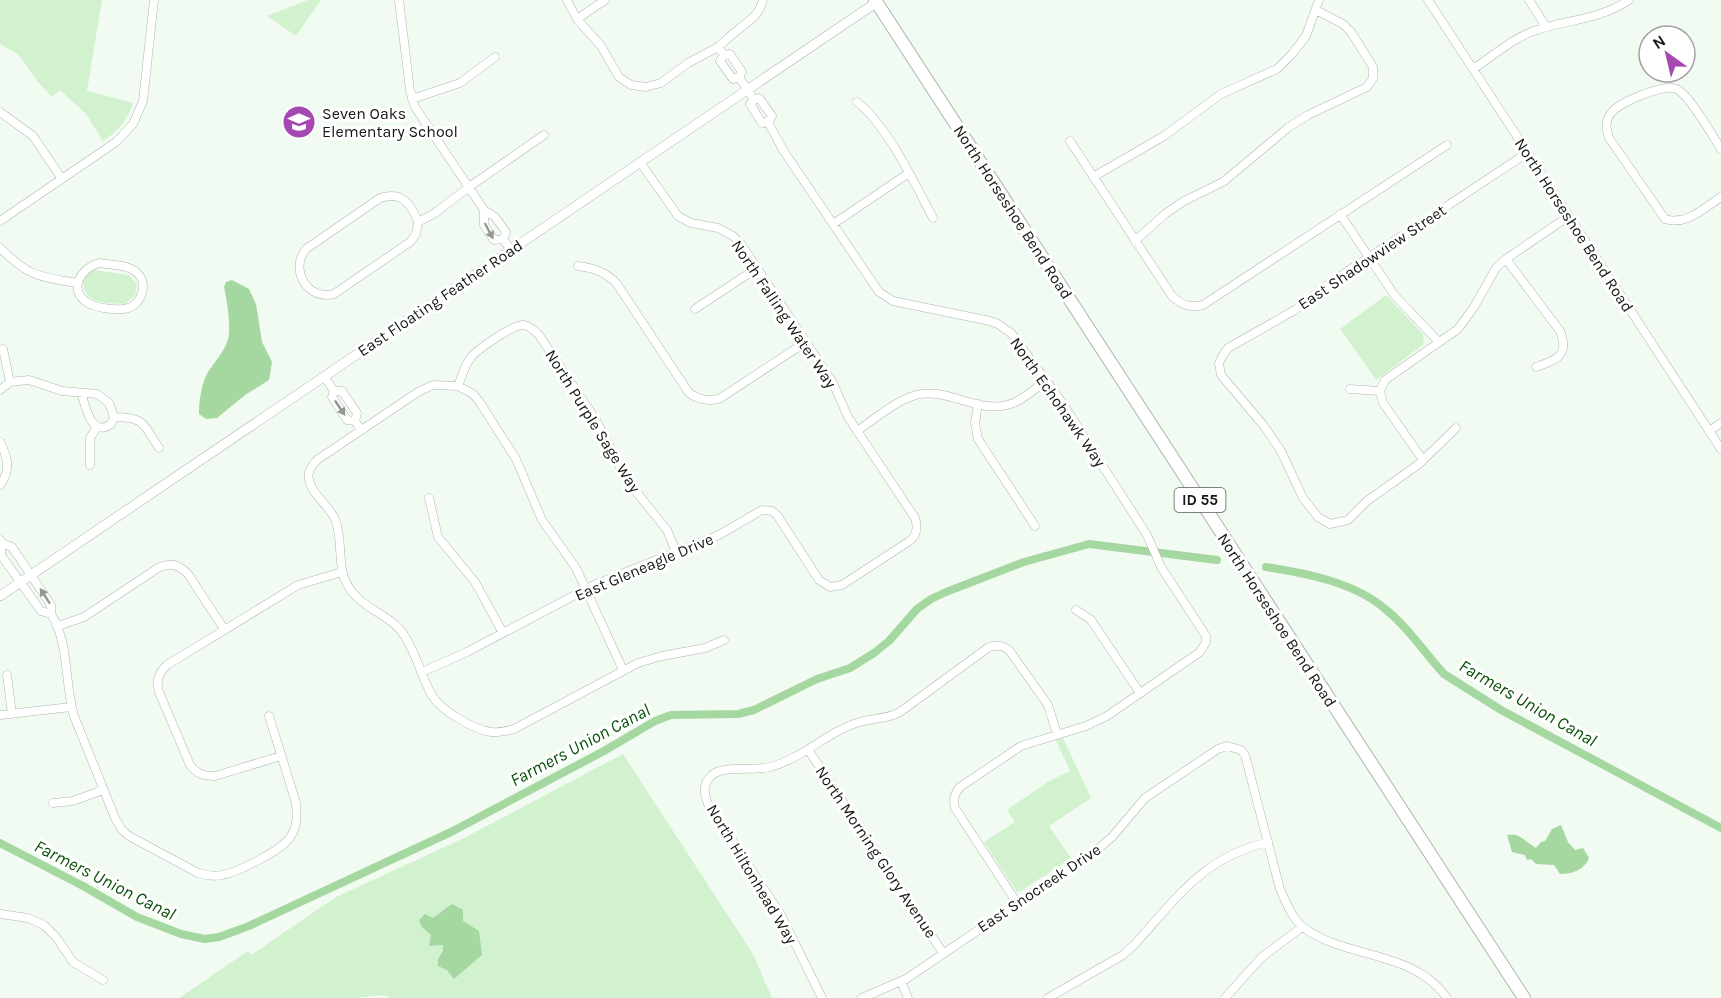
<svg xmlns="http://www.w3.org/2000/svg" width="1721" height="998" viewBox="0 0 1721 998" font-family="Karla,sans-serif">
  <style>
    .green { fill: #d2f2cf }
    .water { fill: #a5d7a1 }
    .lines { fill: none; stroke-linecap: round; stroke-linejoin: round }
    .canal { stroke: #a5d7a1; stroke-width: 8 }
    .minor-casing { stroke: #aeb6ad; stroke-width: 9 }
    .major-casing { stroke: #aeb6ad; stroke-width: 10 }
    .highway-casing { stroke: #aeb6ad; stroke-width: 14 }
    .minor { stroke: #fff; stroke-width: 8 }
    .major { stroke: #fff; stroke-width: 9 }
    .highway { stroke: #fff; stroke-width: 12 }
    .oneway { fill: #959795 }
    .labels { text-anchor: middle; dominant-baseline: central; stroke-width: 6; stroke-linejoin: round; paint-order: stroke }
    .shield { fill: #fff; stroke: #5a5d5a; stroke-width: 1.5 }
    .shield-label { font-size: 15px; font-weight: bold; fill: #141714 }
    .poi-label { font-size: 16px; fill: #141714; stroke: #fff; text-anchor: start }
    .street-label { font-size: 16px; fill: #141714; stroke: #fff }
    .water-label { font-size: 18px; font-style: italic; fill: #085009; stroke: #fff }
  </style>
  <rect width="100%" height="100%" fill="#f2fbf1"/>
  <!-- green -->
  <path class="green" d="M 0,0 L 102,0 L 87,91 L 133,103 C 127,121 118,131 103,141 L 86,114 L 60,90 L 52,97 L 38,82 L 19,55 L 0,44 Z
    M 308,0 L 321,0 L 296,36 L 267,16 Z
    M 94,270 L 129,275 L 137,284 L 135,296 L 124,304 C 106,303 84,304 83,282 L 88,274 Z
    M 1386,295 L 1423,334 L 1424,344 L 1376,380 L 1340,329 Z
    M 1063,738 L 1091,798 L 1049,826 L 1071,858 L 1021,891 L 1017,892 L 984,842 L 1015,822 L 1007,810 L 1049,781 L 1070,771 L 1056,740 Z
    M 623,754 L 753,954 L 772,998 L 391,998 L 384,995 L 356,998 L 179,998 L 248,951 L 251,955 L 336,897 L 462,839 Z"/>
  <!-- water -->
  <path class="water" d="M 232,280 L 249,289 L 256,304 L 262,342 L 272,362 L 269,380 L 245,395 L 217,418 L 206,419 L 199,414 C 199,402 201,387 206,376 C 213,362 227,351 229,334 C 230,320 227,301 224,287 L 226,282 Z
    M 1561,825 L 1568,842 L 1575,850 L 1583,848 L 1589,858 C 1584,870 1573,874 1560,874 L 1554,865 L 1536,864 L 1531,859 L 1527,860 L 1525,855 L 1512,852 L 1507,835 C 1520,832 1525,842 1536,848 L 1541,842 L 1545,841 L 1552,829 Z
    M 452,904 L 463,910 L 463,921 L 479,931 L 482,955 L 454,979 L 447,970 L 438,966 L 438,959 L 443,951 L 443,945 L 429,946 L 431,935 L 422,927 L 419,920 L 425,914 L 433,918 Z"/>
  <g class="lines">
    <!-- canal -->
    <path class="canal" d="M 1266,567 C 1305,573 1353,582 1384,608 C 1407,626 1424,652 1444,674 L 1501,710 L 1721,828
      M 0,843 L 83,886 L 137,917 L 181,934 L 205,939 L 219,937 L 249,926 L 451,832 L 604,751 L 655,721 L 671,715 L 738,714 L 754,710 L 817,679 L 850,668 L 874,653 L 889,641 L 917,609 L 931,599 L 946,592 L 1024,562 L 1089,544 L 1217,560"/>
    <defs>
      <path id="minor" d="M 399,0 L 410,90 L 415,107 L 484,210
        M 567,0 L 577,19 L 601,46 L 619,77 L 631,85 L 646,87 L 661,83 L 688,63 L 718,47
        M 1428,0 L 1721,449
        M 1529,0 L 1546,27
        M 577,19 L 605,0
        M 724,55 L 720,61 L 733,79 L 739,77 L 742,72 L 730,54 L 724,55 L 718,47 C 725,41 731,35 738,30 C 749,20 759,16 763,0
        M 1473,69 C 1493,56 1514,37 1537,30 C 1570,19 1599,20 1629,0
        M 739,77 L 754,100
        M 759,98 L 772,116 L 768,122 L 762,123 L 750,104 L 754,100 Z
        M 412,99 L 460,83 L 495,57
        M 857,102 C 887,125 915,184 933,218
        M 0,112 L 33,136 L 62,179
        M 768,122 L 783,150 L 879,292 L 893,301 L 990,321 L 998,324 L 1012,334 L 1061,401 L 1147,535 L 1161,567 L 1206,636 L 1206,642 L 1200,652 L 1107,716 L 1086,726 L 1021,746 L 960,787 C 954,794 953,799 955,808 L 1017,903
        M 1070,141 L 1172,296 C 1182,305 1189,308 1203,305 L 1447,145
        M 1721,149 C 1712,135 1690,96 1677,89 C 1665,83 1620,102 1612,112 C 1605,119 1606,130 1609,138 L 1665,219 C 1686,226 1704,208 1721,197
        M 1093,177 L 1164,136 L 1221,94 L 1277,69 L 1292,54 L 1306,36 L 1319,0
        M 1340,214 L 1395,296 L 1439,342
        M 0,221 L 116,142 L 133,124 L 143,101 L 154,0
        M 418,222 C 411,203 401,191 380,198 L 306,249 C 289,270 308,301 334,294 L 410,242 L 416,234 L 418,222 L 435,213 L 469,187 L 544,135
        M 833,224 L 909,173
        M 503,239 L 494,240 L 484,225 L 484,210 L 495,217 L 506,232 L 503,239 L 511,250
        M 1135,241 L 1165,214 L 1184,201 L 1223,182 L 1289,127 L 1308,115 L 1367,87 L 1373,78 L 1373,67 L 1351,32 L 1343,24 L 1316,10
        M 0,248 C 30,277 36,276 77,283
        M 1506,259 L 1560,331 C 1570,356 1556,360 1536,367
        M 99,263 C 110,265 125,264 135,271 C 150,282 142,307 124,309 C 114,310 96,308 88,303 C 67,290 81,268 99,263 Z
        M 578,266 C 594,268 606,272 617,284 L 689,393 C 699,400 707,401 719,399 L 806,342
        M 695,309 L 757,268
        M 3,349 L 10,382
        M 324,376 L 334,391
        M 458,386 L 473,394 L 479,401 L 516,459 L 542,520 L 576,568 L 623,670
        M 1350,389 L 1380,391 L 1385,380 L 1458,329 L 1474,307 L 1496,268 L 1506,259 L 1569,216
        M 0,390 L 10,382 L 29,380 L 62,391 L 97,394 L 109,403 L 114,417 L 111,424 C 91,438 86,407 81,393
        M 1380,391 L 1383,403 L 1423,460
        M 978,404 L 975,423 L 978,439 L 1035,526
        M 114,417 C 145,417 143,424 159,448
        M 355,421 L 357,413 L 342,391 L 334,391 L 332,397 L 347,420 L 355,421 L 361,430
        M 1456,428 L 1419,464 L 1367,501 L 1348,520 L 1330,524 L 1318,517 L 1303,498 L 1281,451 L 1264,426 L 1221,375 L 1219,363 L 1223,355 L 1228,348 L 1295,310 L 1334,280 L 1400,237 L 1418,228 L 1450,204 L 1527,153
        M 857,431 C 875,419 895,401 916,395 C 946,387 977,413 1007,405 C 1021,402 1034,389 1046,381
        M 1709,431 L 1721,423
        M 0,442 C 8,457 11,471 0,485
        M 90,465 L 90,438 L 97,427
        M 429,498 L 438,537 L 475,582 L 503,633
        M 0,540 L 2,543 L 1,555 L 41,611 L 51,614 L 51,605 L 12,547 L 2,543
        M 676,552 L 667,530 L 626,479 L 596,420 L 539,335 C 535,331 530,326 524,325 C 513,324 480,348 472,356 C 465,364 462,376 458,386 L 433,385 L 418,392 L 317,460 C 312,466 307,471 309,480 C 312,496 331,506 336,522 C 344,546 335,570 352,592 C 366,610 392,616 404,635 C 417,654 421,678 433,697 C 442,711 475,730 491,732 C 499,733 506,731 514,729 L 638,663 L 662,656 L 705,648 L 724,640
        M 1076,610 L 1091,620 L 1140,693
        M 51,614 C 70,645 64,682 74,716 L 115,818 L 122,830 L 129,836 L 198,873 C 206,875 214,877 222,875 C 238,872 283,850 291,836 C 298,825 297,815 296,803 L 269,716
        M 58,626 L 84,617 L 158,568 C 170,562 178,564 188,574 L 224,629
        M 422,672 L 467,652 L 594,585 L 719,535 L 762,510 L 772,511 L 777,515 L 819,580 L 830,587 L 842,585 L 911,540 C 917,533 918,527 915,518 L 848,417 L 833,383 L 741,244 L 733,236 L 718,228 L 691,223 L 678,216 L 640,162
        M 7,675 L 12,714
        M 0,715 L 71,707
        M 809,751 L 943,953
        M 281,756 L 215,776 C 203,776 197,774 190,765 L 159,692 C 156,680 158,674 167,665 L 298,585 L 342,572
        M 53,803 L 73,801 L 103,790
        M 0,914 L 28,918 L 44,925 L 56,937 L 73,962 L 103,980
        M 901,981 L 908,998
        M 822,998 L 781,915 L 708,804 C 704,793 702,784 712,775 C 724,765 754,771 770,767 C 804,758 828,731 860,722 C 874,718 887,719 900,712 L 989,647 C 997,645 1002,645 1009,650 L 1048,705 L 1057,734
        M 862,998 L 906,979 L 1098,849 L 1112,837 L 1145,798 L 1218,749 L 1227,746 L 1241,750 L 1245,755 L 1280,889 C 1286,902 1292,919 1304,928 C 1346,959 1414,950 1447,998
        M 1048,998 L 1123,955 L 1134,945 C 1177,898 1202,858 1268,842
        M 1225,998 L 1262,957 L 1302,927"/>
      <path id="major" d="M 0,596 L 877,2"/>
      <path id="highway" d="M 875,0 L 1524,998"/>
    </defs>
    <!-- minor casing -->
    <use href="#minor" class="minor-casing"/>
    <!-- major casing -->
    <use href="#major" class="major-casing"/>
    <!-- highway casing -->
    <use href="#highway" class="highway-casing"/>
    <!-- minor -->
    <use href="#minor" class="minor"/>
    <!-- major -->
    <use href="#major" class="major"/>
    <!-- highway -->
    <use href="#highway" class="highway"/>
  </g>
  <!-- one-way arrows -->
  <defs><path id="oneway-solid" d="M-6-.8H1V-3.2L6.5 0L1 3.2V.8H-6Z" transform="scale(1.5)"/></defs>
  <g class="oneway">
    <use href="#oneway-solid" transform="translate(489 231) rotate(62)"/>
    <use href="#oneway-solid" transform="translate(340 408) rotate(56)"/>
    <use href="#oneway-solid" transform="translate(45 596) rotate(-123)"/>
  </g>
  <!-- icons -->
  <defs>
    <symbol id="school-disc" viewBox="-11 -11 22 22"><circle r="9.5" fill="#a648b2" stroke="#fff"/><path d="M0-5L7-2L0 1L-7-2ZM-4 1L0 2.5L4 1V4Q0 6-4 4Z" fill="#fff"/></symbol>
  </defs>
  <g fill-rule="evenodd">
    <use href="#school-disc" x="280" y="103" width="38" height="38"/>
  </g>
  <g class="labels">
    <!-- shield labels -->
    <rect class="shield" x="1174.5" y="488" width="51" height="24" rx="4.5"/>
    <g class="shield-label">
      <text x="1200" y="500">ID 55</text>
    </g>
    <!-- poi labels -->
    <g class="poi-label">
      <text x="322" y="113">Seven Oaks<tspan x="322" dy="18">Elementary School</tspan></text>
    </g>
    <!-- street labels -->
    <g class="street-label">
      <text transform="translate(1013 212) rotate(57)">North Horseshoe Bend Road</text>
      <text transform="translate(1574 225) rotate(57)">North Horseshoe Bend Road</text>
      <text transform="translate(1372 257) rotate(-34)">East Shadowview Street</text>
      <text transform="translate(440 298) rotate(-34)">East Floating Feather Road</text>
      <text transform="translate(784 314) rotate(56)">North Falling Water Way</text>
      <text transform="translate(1058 402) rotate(55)">North Echohawk Way</text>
      <text transform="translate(593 421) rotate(58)">North Purple Sage Way</text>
      <text transform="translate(644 567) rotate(-23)">East Gleneagle Drive</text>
      <text transform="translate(1277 620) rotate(57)">North Horseshoe Bend Road</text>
      <text transform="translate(876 852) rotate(56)">North Morning Glory Avenue</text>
      <text transform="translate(752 874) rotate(59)">North Hiltonhead Way</text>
      <text transform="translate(1039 888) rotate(-34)">East Snocreek Drive</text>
    </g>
    <!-- water labels -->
    <g class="water-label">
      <text transform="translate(1528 703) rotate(30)">Farmers Union Canal</text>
      <text transform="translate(580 745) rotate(-28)">Farmers Union Canal</text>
      <text transform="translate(105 880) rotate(27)">Farmers Union Canal</text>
    </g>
  </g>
  <!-- north arrow -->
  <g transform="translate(1667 54) rotate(326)"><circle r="28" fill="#ffffff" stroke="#a1a2a1" stroke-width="1.5"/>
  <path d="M0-4.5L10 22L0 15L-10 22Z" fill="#a648b2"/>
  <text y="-9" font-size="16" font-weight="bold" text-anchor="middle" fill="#141714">N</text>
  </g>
</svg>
